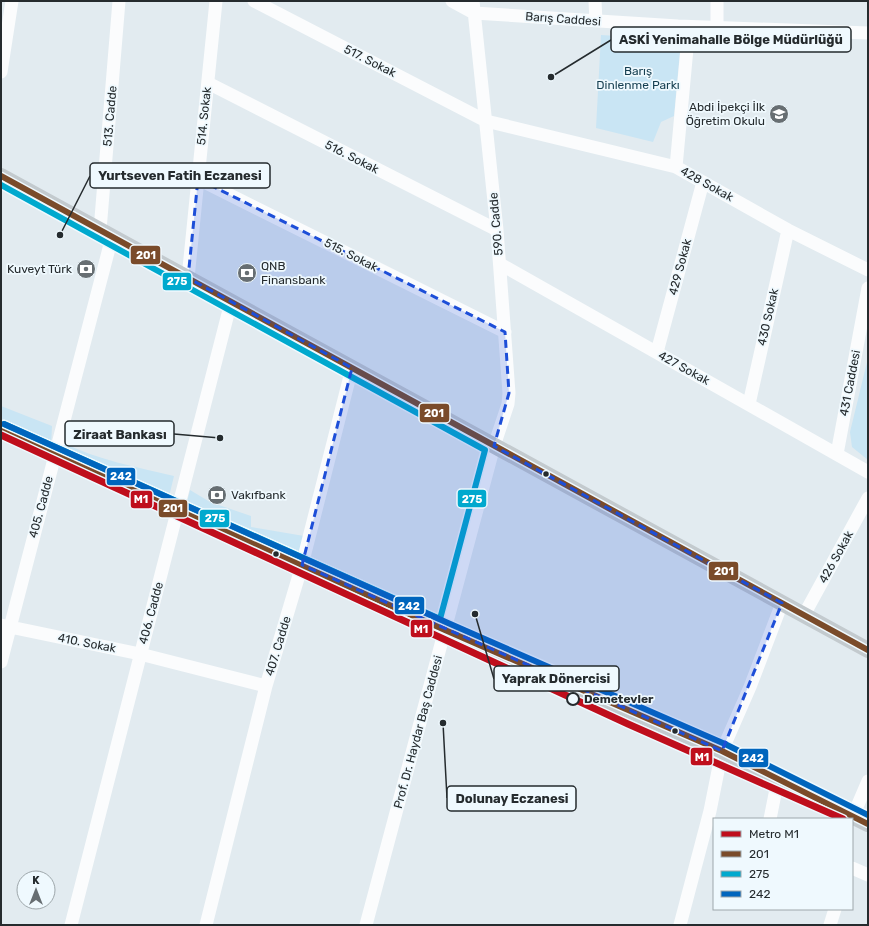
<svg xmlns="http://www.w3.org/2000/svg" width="869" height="926" viewBox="0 0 869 926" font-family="Rubik,sans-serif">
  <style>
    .green { fill: #c9e5f4 }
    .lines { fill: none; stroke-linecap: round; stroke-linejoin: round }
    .minor { stroke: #fbfcfd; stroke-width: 13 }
    .major { stroke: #c3cace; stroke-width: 16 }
    .bus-1-casing { stroke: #eff9fe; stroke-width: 9 }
    .bus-2-casing { stroke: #eff9fe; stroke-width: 9 }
    .bus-3-casing { stroke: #eff9fe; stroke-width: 9 }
    .bus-1 { stroke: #7a4b2a; stroke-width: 6 }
    .bus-2 { stroke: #00a9ce; stroke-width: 6 }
    .bus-3 { stroke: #0065bd; stroke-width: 6 }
    .metro-1-casing { stroke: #eff9fe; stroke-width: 10 }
    .metro-1 { stroke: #bf0e1c; stroke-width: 7 }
    .marked { fill: #1d4ed8; fill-opacity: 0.2; stroke: #1d4ed8; stroke-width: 3; stroke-dasharray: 8 5; stroke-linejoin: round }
    .bus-dot { fill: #252b2e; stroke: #eff9fe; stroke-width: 1.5 }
    .stop-dot { fill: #eff9fe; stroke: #252b2e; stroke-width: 2 }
    .labels { text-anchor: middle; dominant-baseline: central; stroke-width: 3.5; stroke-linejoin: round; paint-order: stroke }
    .street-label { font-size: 12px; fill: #252b2e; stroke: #eff9fe }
    .park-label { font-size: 12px; fill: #153e50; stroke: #eff9fe }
    .poi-label { font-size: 12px; fill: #252b2e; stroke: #eff9fe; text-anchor: end }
    .stop-label { font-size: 12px; font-weight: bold; fill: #252b2e; stroke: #eff9fe; text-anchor: start }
    .leader { fill: none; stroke: #252b2e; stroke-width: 1.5 }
    .callout-dot { fill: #252b2e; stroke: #eff9fe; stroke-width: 1.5 }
    .callout { fill: #eff9fe; stroke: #252b2e; stroke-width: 1.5 }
    .callout-label { font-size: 13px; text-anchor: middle; font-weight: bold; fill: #252b2e }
    .line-badge { stroke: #eff9fe; stroke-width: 1.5 }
    .badge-label { font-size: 11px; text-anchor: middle; font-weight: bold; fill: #fff }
  </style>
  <rect width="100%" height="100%" fill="#e2ebf0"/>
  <!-- green -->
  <path class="green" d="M 601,35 L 681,40 L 674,116 L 661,122 L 653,142 L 596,128 Z
    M 868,358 L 868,460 L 852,447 L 850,432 Z
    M 1,406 L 52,426 L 51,447 L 1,426 Z
    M 62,442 C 97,460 137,467 174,476 L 168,501 L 62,452 Z
    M 190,490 L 210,502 L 251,516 L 251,527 L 304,536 L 299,557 L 185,510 Z"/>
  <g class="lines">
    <!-- minor -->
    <path class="minor" d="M 254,1 L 486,121 L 676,167 L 788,230 L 868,270
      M 452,1 L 474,13 L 678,26 L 868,33
      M 595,1 L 596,21
      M 717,28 L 717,1
      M 1,72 L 12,1
      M 208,83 L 497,230
      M 676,167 L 689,27
      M 198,179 L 505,332
      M 100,230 L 119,1
      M 500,264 L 868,472
      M 188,278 L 216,1
      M 657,352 L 703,182
      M 749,404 L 788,230
      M 837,454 L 868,288
      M 804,615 L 868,498
      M 1,625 L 140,654 L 266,686
      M 1,662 L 112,237
      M 853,816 L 868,781
      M 770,819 L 778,779
      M 852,868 L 868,875
      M 71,925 L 231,302
      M 206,925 L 266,686 L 302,565 L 352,368
      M 366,925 L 494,446 L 508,404 L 509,393 L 497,230 L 473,1
      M 680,925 L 710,811 L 722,751 L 750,687 L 782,603
      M 830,925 L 835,909"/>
    <!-- major -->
    <path class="major" d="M 1,176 L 868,650
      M 1,431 L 445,630 L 722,751 L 868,824"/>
    <defs>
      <path id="bus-1" d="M 1,176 L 868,650
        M 1,431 L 445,630 L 722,751 L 868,824"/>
      <path id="bus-2" d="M 1,185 L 485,450 L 440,619 L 4,424"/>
      <path id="bus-3" d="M 4,424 L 448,623 L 725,744 L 868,815"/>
    </defs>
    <!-- bus-1 casing -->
    <use href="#bus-1" class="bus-1-casing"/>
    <!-- bus-2 casing -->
    <use href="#bus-2" class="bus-2-casing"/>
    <!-- bus-3 casing -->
    <use href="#bus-3" class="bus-3-casing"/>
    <!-- bus-1 -->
    <use href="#bus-1" class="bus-1"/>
    <!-- bus-2 -->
    <use href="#bus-2" class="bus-2"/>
    <!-- bus-3 -->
    <use href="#bus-3" class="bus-3"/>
    <defs>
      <path id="metro-1" d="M 1,435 L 628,724 L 843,819"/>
    </defs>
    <!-- metro-1 casing -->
    <use href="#metro-1" class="metro-1-casing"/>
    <!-- metro-1 -->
    <use href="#metro-1" class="metro-1"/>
  </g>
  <!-- marked area -->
  <path class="marked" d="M 198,179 L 505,332 L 509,393 L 494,446 L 782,603 L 722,751 L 302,565 L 352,368 L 188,278 Z"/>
  <!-- icons -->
  <defs>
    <symbol id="school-disc" viewBox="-11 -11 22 22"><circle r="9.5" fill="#676e72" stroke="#eff9fe"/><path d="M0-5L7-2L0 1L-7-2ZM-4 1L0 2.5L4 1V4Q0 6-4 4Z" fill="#fff"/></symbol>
    <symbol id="bank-disc" viewBox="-11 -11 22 22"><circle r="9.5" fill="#676e72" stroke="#eff9fe"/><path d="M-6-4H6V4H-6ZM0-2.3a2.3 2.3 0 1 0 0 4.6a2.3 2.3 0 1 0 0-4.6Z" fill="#fff"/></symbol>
  </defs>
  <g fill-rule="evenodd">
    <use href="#school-disc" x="768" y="103" width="22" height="22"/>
    <use href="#bank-disc" x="75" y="258" width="22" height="22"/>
    <use href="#bank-disc" x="236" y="262" width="22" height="22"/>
    <use href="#bank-disc" x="206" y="484" width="22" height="22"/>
  </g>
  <!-- markers -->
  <g class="bus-dot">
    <circle cx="546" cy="474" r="3.5"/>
    <circle cx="276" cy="554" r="3.5"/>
    <circle cx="675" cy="731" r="3.5"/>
  </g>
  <circle class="stop-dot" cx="573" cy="699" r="6"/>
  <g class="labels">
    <!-- street labels -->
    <g class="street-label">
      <text transform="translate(563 19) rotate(4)">Barış Caddesi</text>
      <text transform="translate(370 61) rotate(27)">517. Sokak</text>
      <text transform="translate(110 116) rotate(-85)">513. Cadde</text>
      <text transform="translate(204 116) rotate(-84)">514. Sokak</text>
      <text transform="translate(352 157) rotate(27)">516. Sokak</text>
      <text transform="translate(707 184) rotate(29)">428 Sokak</text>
      <text transform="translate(496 224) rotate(-95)">590. Cadde</text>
      <text transform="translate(351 255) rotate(27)">515. Sokak</text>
      <text transform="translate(680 267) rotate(-75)">429 Sokak</text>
      <text transform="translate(768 317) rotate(-77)">430 Sokak</text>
      <text transform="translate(684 368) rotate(29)">427 Sokak</text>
      <text transform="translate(850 383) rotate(-79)">431 Caddesi</text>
      <text transform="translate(41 507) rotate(-75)">405. Cadde</text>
      <text transform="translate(836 557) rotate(-61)">426 Sokak</text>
      <text transform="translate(151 613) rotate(-75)">406. Cadde</text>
      <text transform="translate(87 643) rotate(11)">410. Sokak</text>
      <text transform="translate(278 646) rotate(-73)">407. Cadde</text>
      <text transform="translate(418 732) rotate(-75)">Prof. Dr. Haydar Baş Caddesi</text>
    </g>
    <!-- park labels -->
    <g class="park-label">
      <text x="638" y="71">Barış<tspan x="638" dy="14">Dinlenme Parkı</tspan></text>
    </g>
    <!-- poi labels -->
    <g class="poi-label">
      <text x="765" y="107">Abdi İpekçi İlk<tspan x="765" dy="14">Öğretim Okulu</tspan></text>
      <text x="261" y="266" text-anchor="start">QNB<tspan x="261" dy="14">Finansbank</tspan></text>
      <text x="72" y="269">Kuveyt Türk</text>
      <text x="231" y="495" text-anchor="start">Vakıfbank</text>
    </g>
    <!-- stop labels -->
    <g class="stop-label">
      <text x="584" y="699">Demetevler</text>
    </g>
  </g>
  <!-- callouts -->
  <path class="leader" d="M551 77L611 40M60 235L90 176M220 438L174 434M475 614L494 679M443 723L447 798"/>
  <g class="callout-dot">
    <circle cx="551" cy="77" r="4"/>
    <circle cx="60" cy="235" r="4"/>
    <circle cx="220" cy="438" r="4"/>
    <circle cx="475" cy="614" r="4"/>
    <circle cx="443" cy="723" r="4"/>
  </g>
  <g class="callout">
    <rect x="611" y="27" width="240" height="25" rx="4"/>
    <rect x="90" y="163" width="180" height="25" rx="4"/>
    <rect x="65" y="421" width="109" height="25" rx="4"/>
    <rect x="494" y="666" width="125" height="25" rx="4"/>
    <rect x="447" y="786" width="129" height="25" rx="4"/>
  </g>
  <g class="callout-label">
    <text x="731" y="44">ASKİ Yenimahalle Bölge Müdürlüğü</text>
    <text x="180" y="180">Yurtseven Fatih Eczanesi</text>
    <text x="120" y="439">Ziraat Bankası</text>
    <text x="556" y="683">Yaprak Dönercisi</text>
    <text x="512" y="803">Dolunay Eczanesi</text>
  </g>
  <g class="line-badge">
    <rect x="130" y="245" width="31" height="20" rx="4" fill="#7a4b2a"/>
    <rect x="162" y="272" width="30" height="19" rx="4" fill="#00a9ce"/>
    <rect x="419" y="403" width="31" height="20" rx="4" fill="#7a4b2a"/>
    <rect x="106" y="467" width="30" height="19" rx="4" fill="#0065bd"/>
    <rect x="457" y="489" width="30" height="19" rx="4" fill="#00a9ce"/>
    <rect x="130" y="490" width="23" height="19" rx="4" fill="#bf0e1c"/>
    <rect x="158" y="499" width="30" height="19" rx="4" fill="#7a4b2a"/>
    <rect x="199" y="509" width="31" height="19" rx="4" fill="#00a9ce"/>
    <rect x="708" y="561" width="31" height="20" rx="4" fill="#7a4b2a"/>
    <rect x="394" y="596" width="31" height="19" rx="4" fill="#0065bd"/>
    <rect x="410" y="619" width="23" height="19" rx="4" fill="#bf0e1c"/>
    <rect x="690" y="747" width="23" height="19" rx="4" fill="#bf0e1c"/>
    <rect x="738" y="748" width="31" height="20" rx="4" fill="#0065bd"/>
  </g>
  <g class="badge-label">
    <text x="146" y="259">201</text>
    <text x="177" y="285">275</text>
    <text x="434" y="417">201</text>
    <text x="121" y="480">242</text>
    <text x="472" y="503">275</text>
    <text x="141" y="503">M1</text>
    <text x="173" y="512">201</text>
    <text x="215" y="522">275</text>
    <text x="724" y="575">201</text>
    <text x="409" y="610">242</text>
    <text x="421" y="633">M1</text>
    <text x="702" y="761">M1</text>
    <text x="753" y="762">242</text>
  </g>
  <!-- border -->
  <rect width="869" height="926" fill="none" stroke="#252b2e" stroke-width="4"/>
  <!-- legend -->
  <rect x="713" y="818" width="140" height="92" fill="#eff9fe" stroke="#9ea7ab"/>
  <rect x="721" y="831" width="20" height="6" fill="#bf0e1c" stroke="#9ea7ab"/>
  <text x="749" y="838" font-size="12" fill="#252b2e">Metro M1</text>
  <rect x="721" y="851" width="20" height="6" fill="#7a4b2a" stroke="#9ea7ab"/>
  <text x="749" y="858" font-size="12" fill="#252b2e">201</text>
  <rect x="721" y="871" width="20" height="6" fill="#00a9ce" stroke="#9ea7ab"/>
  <text x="749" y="878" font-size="12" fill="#252b2e">275</text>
  <rect x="721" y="891" width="20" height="6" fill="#0065bd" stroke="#9ea7ab"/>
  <text x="749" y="898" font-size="12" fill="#252b2e">242</text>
  <!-- north arrow -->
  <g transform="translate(36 890)"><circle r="19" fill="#eff9fe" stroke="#9ea7ab"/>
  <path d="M0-3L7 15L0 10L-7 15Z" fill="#676e72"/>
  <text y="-6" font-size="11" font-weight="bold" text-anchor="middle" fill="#252b2e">K</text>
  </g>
</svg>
